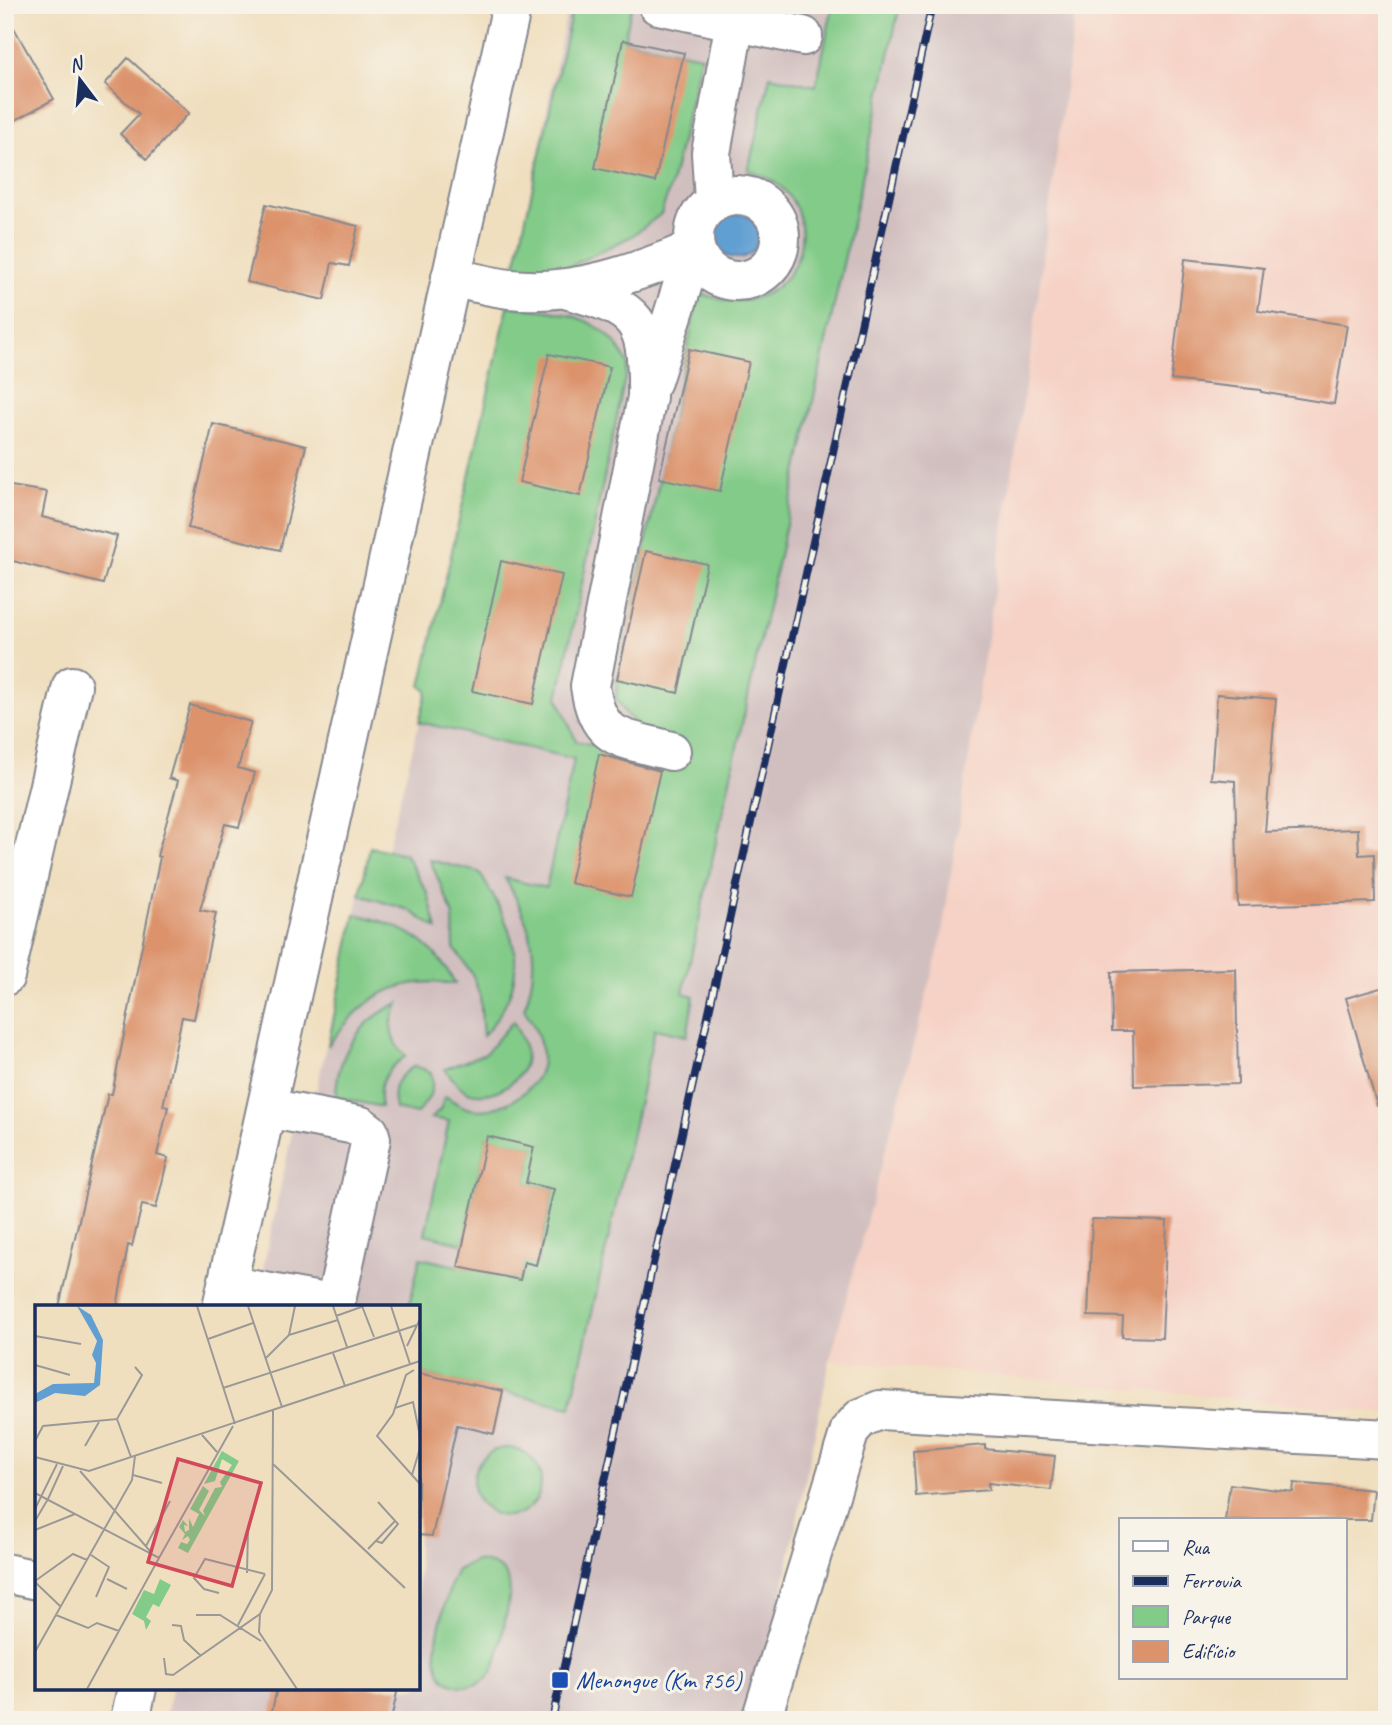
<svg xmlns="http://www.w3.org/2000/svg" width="1392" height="1725" viewBox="0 0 1392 1725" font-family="Caveat,sans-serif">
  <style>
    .built { fill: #f6d1c5 }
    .industrial { fill: #d1bfbf }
    .green { fill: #82cb88; stroke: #4e7d73; stroke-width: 2 }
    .water { fill: #619fd2; stroke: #3e6798; stroke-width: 2 }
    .building { fill: #dc926a }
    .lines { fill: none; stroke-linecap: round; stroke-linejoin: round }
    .minor-casing { stroke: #86878e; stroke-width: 42 }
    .major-casing { stroke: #86878e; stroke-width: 42 }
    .minor { stroke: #fff; stroke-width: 38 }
    .major { stroke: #fff; stroke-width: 38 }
    .rail-casing { stroke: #1b2f5e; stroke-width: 8 }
    .rail { stroke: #f7f3e8; stroke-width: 5; stroke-dasharray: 16; stroke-linecap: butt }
    .transit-dot { fill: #1a4fb4; stroke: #f7f3e8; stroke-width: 2.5 }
    .labels { text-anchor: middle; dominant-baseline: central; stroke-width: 6; stroke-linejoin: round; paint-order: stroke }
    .transit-label { font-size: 24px; fill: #164399; stroke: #f7f3e8; text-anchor: start }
    .inset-road { fill: none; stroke: #9b9998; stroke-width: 2 }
    .view { fill: #d1495b; fill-opacity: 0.15; stroke: #d1495b; stroke-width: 3.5 }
    .inset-edge { fill: none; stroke: #1b2f5e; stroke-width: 3.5 }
  </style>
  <rect width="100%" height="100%" fill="#f7f3e8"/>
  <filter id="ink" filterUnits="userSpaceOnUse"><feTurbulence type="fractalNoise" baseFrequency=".0143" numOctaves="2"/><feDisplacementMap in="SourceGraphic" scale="14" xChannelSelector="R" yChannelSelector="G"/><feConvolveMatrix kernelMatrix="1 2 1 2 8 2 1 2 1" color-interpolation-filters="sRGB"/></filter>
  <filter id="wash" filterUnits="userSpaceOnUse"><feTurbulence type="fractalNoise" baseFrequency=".00686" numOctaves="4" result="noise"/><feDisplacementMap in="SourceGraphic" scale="28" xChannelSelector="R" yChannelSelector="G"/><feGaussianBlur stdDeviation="1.57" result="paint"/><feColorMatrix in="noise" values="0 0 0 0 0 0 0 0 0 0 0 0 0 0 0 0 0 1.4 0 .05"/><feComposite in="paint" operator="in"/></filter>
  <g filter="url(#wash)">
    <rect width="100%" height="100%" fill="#f0dfbf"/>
    <!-- built -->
    <path class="built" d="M 1076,5 L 1387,5 L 1387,1413 L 830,1360 L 941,940 L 1033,336 Z"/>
    <!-- industrial -->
    <path class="industrial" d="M 568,5 L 1076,5 L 1033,336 L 941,940 L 830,1360 L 756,1720 L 165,1720 L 172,1688 L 418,1688 L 418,1307 L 255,1307 L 301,1090 L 316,1092 L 370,847 L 387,850 L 427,691 L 421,686 L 508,306 Z"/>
    <!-- green -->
    <path class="green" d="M 573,5 L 632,5 L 624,40 L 701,56 L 671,185 L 661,214 L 632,236 L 561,271 L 514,271 Z
      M 833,5 L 900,5 L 683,993 L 694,996 L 687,1036 L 655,1029 L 571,1407 L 418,1373 L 418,1307 L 409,1307 L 420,1258 L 520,1280 L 524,1262 L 537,1265 L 554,1189 L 526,1183 L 534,1147 L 487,1137 L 463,1244 L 425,1234 L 449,1121 L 431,1118 L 440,1110 L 445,1096 C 456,1103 466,1110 479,1110 C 506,1110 540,1088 542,1060 C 543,1042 533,1023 524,1009 C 543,958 531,923 505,878 L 546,888 L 574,759 L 419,722 L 427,691 L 421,686 L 508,306 C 558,312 604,312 628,364 L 558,698 L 576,741 L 676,764 L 625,713 L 616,698 L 617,679 L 699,293 C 716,299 733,304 752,299 C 806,286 820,212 773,181 C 766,176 755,174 748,170 L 770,76 L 816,86 Z
      M 370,847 L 405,854 L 428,894 L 437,929 L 409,910 L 360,895 Z
      M 430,860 L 479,872 C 516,933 536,975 483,1036 L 480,996 L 472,974 L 454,948 L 453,914 Z
      M 355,914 C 400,924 434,941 455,984 C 394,975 362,999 328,1046 Z
      M 399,1003 C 388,1023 388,1040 406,1056 C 387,1069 376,1082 381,1107 L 336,1097 C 336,1054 361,1019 399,1003 Z
      M 513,1021 C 519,1033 528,1048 525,1062 C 520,1084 489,1100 468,1092 C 458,1087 452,1078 445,1069 L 486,1053 Z
      M 415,1066 L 431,1072 C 435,1091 429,1100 416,1114 L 395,1109 C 390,1088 396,1076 415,1066 Z
      M473 1482a34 34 0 1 1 68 0a34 34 0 1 1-68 0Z
      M 476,1561 C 523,1566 509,1598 503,1631 C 500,1644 499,1661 492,1672 C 486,1682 475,1686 464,1686 C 414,1684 445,1608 452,1580 L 457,1570 Z"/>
    <!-- water -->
    <path class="water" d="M715 236a22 22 0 1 1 44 0a22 22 0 1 1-44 0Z"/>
    <g id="blocks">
      <!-- building -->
      <path class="building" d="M 5,12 L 54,99 L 5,126 Z
        M 623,40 L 684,53 L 655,182 L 595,168 Z
        M 128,58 L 189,113 L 147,159 L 120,134 L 139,114 L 105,84 Z
        M 266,204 L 358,226 L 349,266 L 332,263 L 324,300 L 247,282 Z
        M 1185,259 L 1264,268 L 1258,311 L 1347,325 L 1334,404 L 1261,392 L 1261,390 L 1171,380 Z
        M 689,349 L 749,362 L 720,491 L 659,478 Z
        M 549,354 L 610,367 L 580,496 L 519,482 Z
        M 213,424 L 306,446 L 280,550 L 188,528 Z
        M 5,485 L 47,492 L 42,517 L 117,536 L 103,584 L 5,559 Z
        M 646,551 L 707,564 L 678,693 L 617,679 Z
        M 501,561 L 562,575 L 533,704 L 472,691 Z
        M 1217,694 L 1276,699 L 1265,832 L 1358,829 L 1359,855 L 1374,854 L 1375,902 L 1238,906 L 1235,781 L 1211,779 Z
        M 190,705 L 251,722 L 238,768 L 255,773 L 239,827 L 225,824 L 200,910 L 216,913 L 194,1019 L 182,1017 L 163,1106 L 168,1107 L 157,1155 L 168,1158 L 156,1208 L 142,1205 L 132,1246 L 128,1245 L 117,1307 L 59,1307 L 108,1094 L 112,1094 L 160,857 L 157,856 L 178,781 L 169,778 Z
        M 599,754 L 660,771 L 631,897 L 570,883 Z
        M 1236,969 L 1238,1084 L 1134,1086 L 1133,1031 L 1112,1031 L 1111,972 Z
        M 1387,986 L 1387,1105 L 1377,1106 L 1346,998 Z
        M 487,1136 L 534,1147 L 526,1183 L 554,1189 L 536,1265 L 524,1262 L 520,1280 L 458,1267 Z
        M 1092,1219 L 1167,1221 L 1162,1338 L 1122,1337 L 1123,1317 L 1088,1316 Z
        M 418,1373 L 503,1391 L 494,1434 L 457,1425 L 432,1536 L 418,1535 Z
        M 985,1445 L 985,1449 L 1055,1456 L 1051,1490 L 988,1483 L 989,1490 L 916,1496 L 913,1451 Z
        M 1294,1483 L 1374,1490 L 1371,1520 L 1225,1520 L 1230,1484 L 1293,1492 Z
        M 277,1688 L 398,1688 L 391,1720 L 270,1720 Z"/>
    </g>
  </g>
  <g filter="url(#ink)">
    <use href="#blocks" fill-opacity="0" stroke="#86878e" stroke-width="2"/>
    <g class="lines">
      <defs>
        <path id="minor" d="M 658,5 L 803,36
          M694 238a43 43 0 1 1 86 0a43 43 0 1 1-86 0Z
          M 714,201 L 711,153 L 738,5
          M 451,277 C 470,281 490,287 510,289 C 573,296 637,273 694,249
          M 565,289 C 640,309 648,319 647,397 L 590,686 C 598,743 623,737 671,751
          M 652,381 L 694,249
          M 5,976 L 72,686
          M 227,1285 L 320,1302 L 330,1303 L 337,1296 L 371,1139 L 369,1132 L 361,1126 L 267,1108
          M 130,1720 L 137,1688
          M 761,1720 L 850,1430 L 861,1418 L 880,1410 L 1387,1439"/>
        <path id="major" d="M 222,1307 L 512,5
          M 5,1573 L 37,1580"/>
      </defs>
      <!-- minor casing -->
      <use href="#minor" class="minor-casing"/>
      <!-- major casing -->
      <use href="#major" class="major-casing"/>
      <!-- minor -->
      <use href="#minor" class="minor"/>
      <!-- major -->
      <use href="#major" class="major"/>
      <defs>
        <path id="rail" d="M 552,1720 L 932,5"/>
      </defs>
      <!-- rail casing -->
      <use href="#rail" class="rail-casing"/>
      <!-- rail -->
      <use href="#rail" class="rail"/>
    </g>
  </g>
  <!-- markers -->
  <rect class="transit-dot" x="551" y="1671" width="18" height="18" rx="3.5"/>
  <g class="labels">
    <!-- transit labels -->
    <g class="transit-label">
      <text x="576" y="1680">Menongue (Km 756)</text>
    </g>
  </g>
  <!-- overview -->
  <g transform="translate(35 1305)">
    <rect width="385" height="385" fill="#f0dfbf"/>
    <path d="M 187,146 L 204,156 L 153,248 L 143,243 L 146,237 L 152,239 L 155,235 L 153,231 L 147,235 L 150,229 L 144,222 L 148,215 L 153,221 L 149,220 L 150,227 L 154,225 L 154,213 L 158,222 L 164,209 L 155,204 L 168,181 L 174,186 L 164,205 L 170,211 L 168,206 L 180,183 L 187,182 L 185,177 L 197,160 L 187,154 L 180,176 L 169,179 ZM 125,274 L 136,280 L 124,302 L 118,299 L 111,312 L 116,316 L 111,325 L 109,316 L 97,309 L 109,285 L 119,289 Z" fill="#82cb88"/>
    <path d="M 42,1 L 56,10 L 68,35 L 65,80 L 50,91 L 20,88 L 0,98 L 0,89 L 18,79 L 59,78 L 61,58 L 57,50 L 62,36 Z" fill="#619fd2"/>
    <path class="inset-road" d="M 162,1 L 200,119M 213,1 L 247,102M 298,1 L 312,42M 327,1 L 339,32M 356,1 L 375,59M 301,11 L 329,1M 254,30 L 303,15M 0,31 L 46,39M 173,34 L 218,18M 372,41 L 385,14M 298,48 L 310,81M 230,54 L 254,30 L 260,1M 0,60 L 35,70M 379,65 L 371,70 L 358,109 L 342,131 L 385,179M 188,83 L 382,20M 360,103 L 378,97 L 385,131M 238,105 L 237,285 L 225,309 L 224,327 L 262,384M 82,114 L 107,70 L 100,62M 167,130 L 182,147M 0,136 L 8,121 L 82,114 L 96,152M 50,141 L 64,117M 0,152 L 54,166 L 385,56M 238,159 L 370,283M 45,166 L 115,246M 98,170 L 127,178M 377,170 L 385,143M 0,188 L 124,253 L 198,121M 13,194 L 28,161M 0,204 L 22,159M 298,215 L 370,283M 0,216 L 13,194M 0,225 L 40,209M 341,236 L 347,238 L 363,219 L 343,197M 111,241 L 135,196M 333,244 L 360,216M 56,250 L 74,262 L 61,292M 212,268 L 213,225M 72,274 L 92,284M 0,276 L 38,249 L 52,255M 0,277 L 26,302M 184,288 L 169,284 L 159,273 L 170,254 L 230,269M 21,310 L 53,323 L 62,318 L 84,326M 161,310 L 185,310 L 226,336M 137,320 L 146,321 L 149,335 L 166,351M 203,320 L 230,269M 0,347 L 97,175 L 100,151M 129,353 L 131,369 L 138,370 L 225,309M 52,384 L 124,253"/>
    <path class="view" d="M 143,154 L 226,178 L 197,281 L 113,257 Z"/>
    <rect width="385" height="385" class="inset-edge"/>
  </g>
  <!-- margin -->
  <rect width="1392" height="1725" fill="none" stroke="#f7f3e8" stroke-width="28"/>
  <!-- legend -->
  <rect x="1119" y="1518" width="228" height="161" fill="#f7f3e8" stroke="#9fa5b1" stroke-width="2"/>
  <rect x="1133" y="1541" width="35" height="10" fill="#ffffff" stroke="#9fa5b1" stroke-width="2"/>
  <text x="1182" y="1554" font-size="21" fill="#1b2f5e">Rua</text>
  <rect x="1133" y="1576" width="35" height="10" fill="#1b2f5e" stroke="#9fa5b1" stroke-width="2"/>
  <text x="1182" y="1588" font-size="21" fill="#1b2f5e">Ferrovia</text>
  <rect x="1133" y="1606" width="35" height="21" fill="#82cb88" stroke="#9fa5b1" stroke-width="2"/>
  <text x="1182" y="1624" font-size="21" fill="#1b2f5e">Parque</text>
  <rect x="1133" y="1641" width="35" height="21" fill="#dc926a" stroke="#9fa5b1" stroke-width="2"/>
  <text x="1182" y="1658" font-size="21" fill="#1b2f5e">Edifício</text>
  <!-- north arrow -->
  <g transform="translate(80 80) rotate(344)" stroke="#f7f3e8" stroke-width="5" paint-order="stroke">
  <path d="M0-5L12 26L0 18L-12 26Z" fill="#1b2f5e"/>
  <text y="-10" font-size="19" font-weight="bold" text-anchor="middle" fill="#1b2f5e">N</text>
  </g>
</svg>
